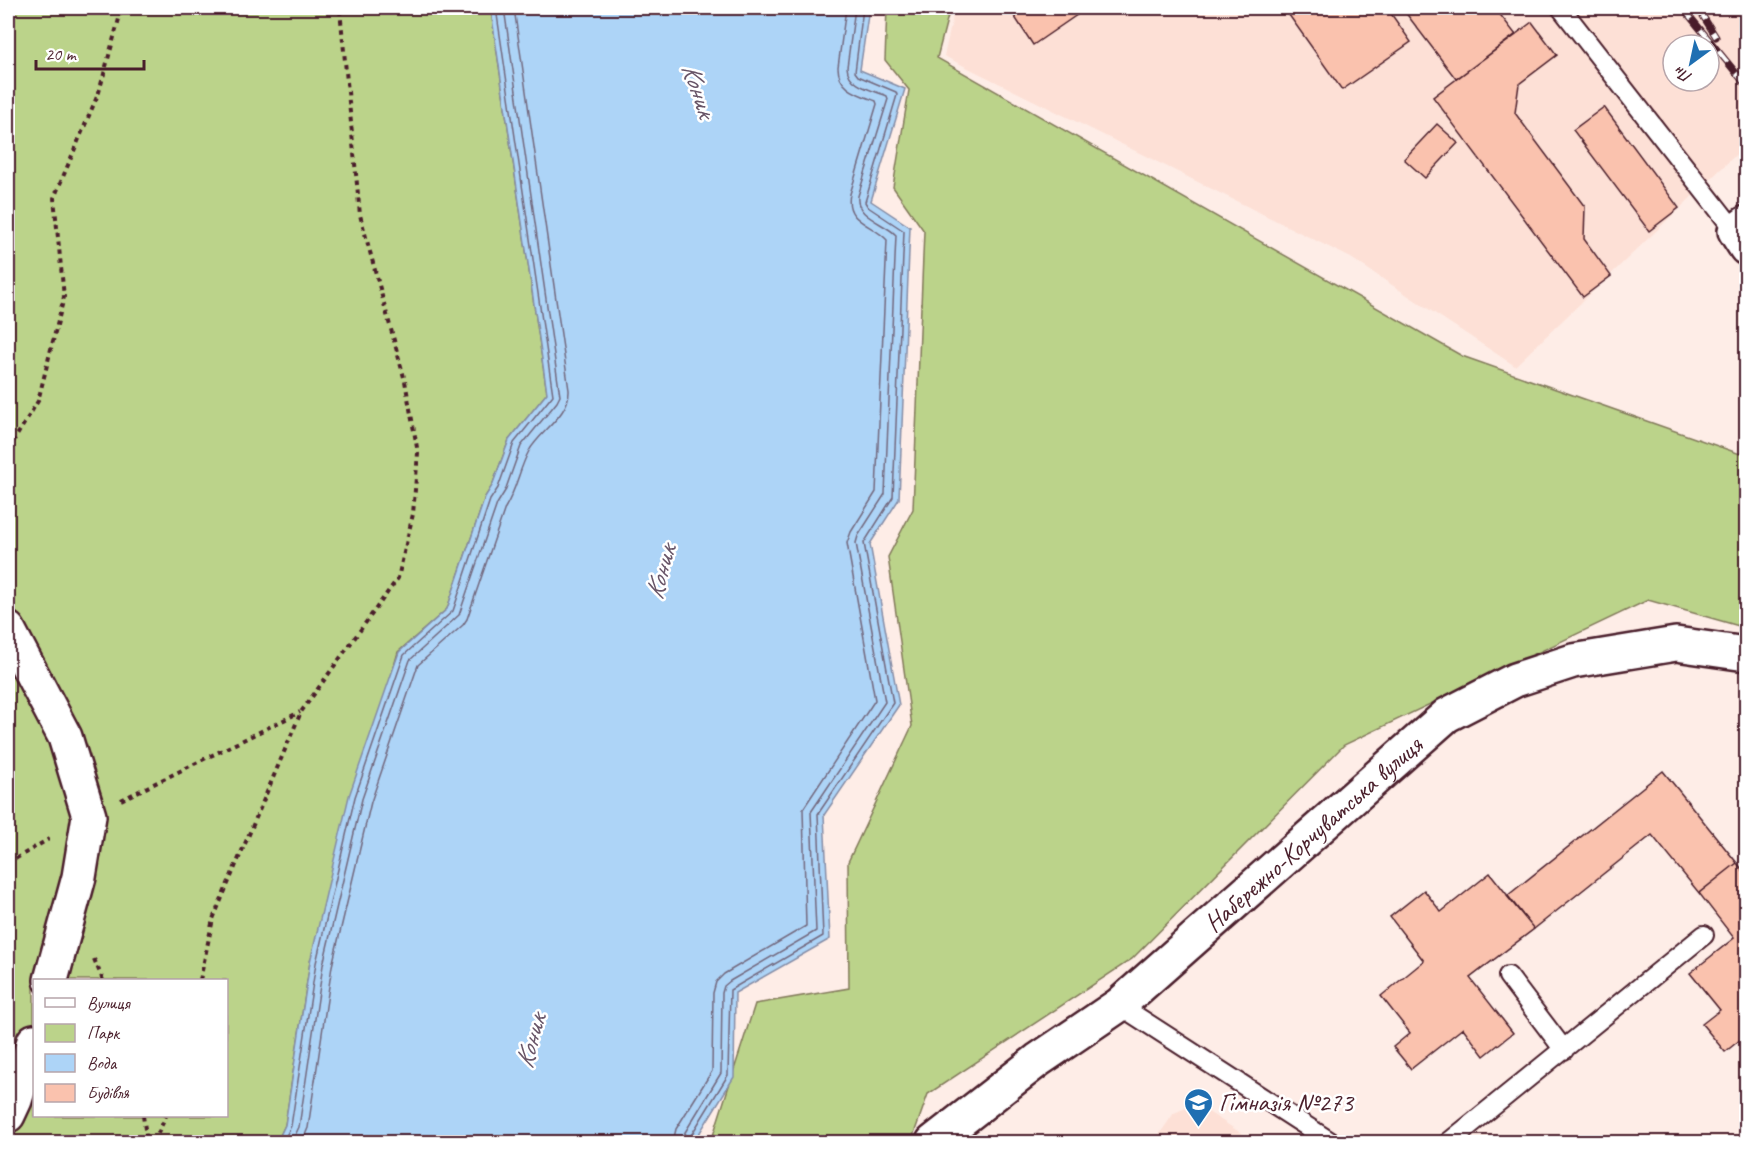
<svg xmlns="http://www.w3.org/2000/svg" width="1754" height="1150" viewBox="0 0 1754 1150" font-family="Caveat,sans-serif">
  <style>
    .built { fill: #fde0d6; fill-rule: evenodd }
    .green { fill: #bbd38a; stroke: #82795a; stroke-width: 1.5; fill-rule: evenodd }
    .water { fill: #add4f7; stroke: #858ca5; stroke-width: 1.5 }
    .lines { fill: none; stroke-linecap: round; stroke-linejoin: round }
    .shore { stroke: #72677d; stroke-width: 1.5 }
    .building { fill: #fac2ae; stroke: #4a1f2b; stroke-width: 1.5 }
    .lane-casing { stroke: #4a1f2b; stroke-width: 22 }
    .street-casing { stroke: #4a1f2b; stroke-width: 38 }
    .path { stroke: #4a1f2b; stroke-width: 4; stroke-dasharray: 4.5 4.5; stroke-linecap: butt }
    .lane { stroke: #fff; stroke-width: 18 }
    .street { stroke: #fff; stroke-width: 33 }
    .rail-casing { stroke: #4a1f2b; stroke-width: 7 }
    .rail { stroke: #fff; stroke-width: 4.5; stroke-dasharray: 14; stroke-linecap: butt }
    .labels { text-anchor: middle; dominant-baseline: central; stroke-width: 5; stroke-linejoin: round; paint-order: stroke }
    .street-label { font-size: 26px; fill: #4a1f2b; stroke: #fff }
    .poi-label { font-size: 26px; fill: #4a1f2b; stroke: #fff; text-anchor: start }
    .water-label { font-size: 27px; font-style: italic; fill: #685568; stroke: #fff }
  </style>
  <rect width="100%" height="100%" fill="#feede7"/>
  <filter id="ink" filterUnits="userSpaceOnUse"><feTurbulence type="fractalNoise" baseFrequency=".0167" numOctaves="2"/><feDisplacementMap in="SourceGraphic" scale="12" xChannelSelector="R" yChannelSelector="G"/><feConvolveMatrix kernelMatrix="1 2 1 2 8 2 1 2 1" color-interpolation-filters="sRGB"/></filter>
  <g filter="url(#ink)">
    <!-- built -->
    <path class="built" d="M 955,8 L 1746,8 L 1746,145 L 1515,366 L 1351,258 L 944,56 ZM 1673,45 L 1709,45 L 1709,81 L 1673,81 Z
      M 1196,1104 L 1255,1142 L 1154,1142 L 1174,1113 Z"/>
    <!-- green -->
    <path class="green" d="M 8,8 L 490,8 L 491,11 L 547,393 L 509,440 L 492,486 L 485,497 L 447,609 L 398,652 L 310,962 L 285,1125 L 277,1142 L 8,1142 ZM 34,980 L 226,980 L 226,1116 L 34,1116 Z
      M 887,8 L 950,8 L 937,58 L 1462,356 L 1746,456 L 1746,628 L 1648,600 L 1344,745 L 1132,959 L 928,1094 L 911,1142 L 711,1142 L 755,1004 L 849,988 L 848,862 L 912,726 L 888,557 L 913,509 L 924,231 L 893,187 L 909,90 L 885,60 Z"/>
    <!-- water -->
    <path class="water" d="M 490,8 L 869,8 L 860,70 L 905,89 L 871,201 L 910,227 L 899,499 L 870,544 L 899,705 L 824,815 L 830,939 L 735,993 L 734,1077 L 694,1142 L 277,1142 L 285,1125 L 310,962 L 349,796 L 399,652 L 447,609 L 485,497 L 492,486 L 509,440 L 547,393 L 491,11 Z"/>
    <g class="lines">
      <!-- shore -->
      <path class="shore" d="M 283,1142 L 291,1126 L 316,963 L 355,797 L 404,655 L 453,611 L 490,500 L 498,488 L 514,443 L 553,395 L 496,8
        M 292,1142 L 299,1127 L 323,965 L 362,799 L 410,660 L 459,615 L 497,504 L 505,491 L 521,446 L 557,402 L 560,396 L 504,8
        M 302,1142 L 308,1128 L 332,966 L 371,802 L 418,665 L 463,625 L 467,619 L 505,508 C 517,489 519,469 529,451 C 540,431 570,415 569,390 L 514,8
        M 673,1142 L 676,1129 L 712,1071 L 713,993 L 716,982 L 724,974 L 806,926 L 803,809 L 875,700 L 847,543 L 851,532 L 876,492 L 887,240 C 873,224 844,222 850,194 L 877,104 L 876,101 C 858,94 838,89 838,67 L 846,8
        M 682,1142 L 684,1134 L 721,1073 L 722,993 L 724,986 L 730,981 L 816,931 L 811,812 L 885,702 L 856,543 L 858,536 L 885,494 L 896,235 C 885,223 855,217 858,196 L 888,99 L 887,96 C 872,90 848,86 847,67 L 855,8
        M 690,1142 L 690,1137 L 728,1075 L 730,990 L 823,936 L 818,814 L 893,703 L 864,543 L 893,497 L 904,231 L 868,207 L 865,202 L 897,95 L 896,92 L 858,76 L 855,72 L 863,8"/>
    </g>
    <!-- building -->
    <path class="building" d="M 1009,8 L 1087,8 L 1033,45 Z
      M 1284,8 L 1387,8 L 1411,42 L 1342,90 Z
      M 1402,8 L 1495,8 L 1516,35 L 1456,79 Z
      M 1532,22 L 1557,55 L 1519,84 L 1515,113 L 1585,207 L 1584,239 L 1611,276 L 1583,297 L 1433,97 Z
      M 1604,107 L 1679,208 L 1649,231 L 1573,130 Z
      M 1437,124 L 1458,143 L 1425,178 L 1404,159 Z
      M 1663,771 L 1737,863 L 1699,893 L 1652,835 L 1534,929 L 1507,896 Z
      M 1737,863 L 1746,874 L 1746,1035 L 1725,1052 L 1702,1024 L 1720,1010 L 1690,973 L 1734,938 L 1699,893 Z
      M 1490,873 L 1534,929 L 1470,978 L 1513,1033 L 1484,1056 L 1463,1028 L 1411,1069 L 1393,1047 L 1410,1033 L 1381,996 L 1424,961 L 1390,917 L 1424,890 L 1441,912 Z"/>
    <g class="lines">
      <defs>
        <path id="lane" d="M 1561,8 L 1735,231
          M 1508,976 L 1564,1050
          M 1119,1005 L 1331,1142
          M 1449,1142 L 1704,935"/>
        <g id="street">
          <path d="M 1746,223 L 1735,231 L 1746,248"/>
          <path d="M 8,629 L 65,737 L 89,816 L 79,877 L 51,980"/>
          <path d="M 8,1115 L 15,1100 L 34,1041"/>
          <path id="s1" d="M 933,1142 L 1038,1060 L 1119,1005 L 1447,715 L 1515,680 L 1573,661 L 1676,644 L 1746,654"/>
        </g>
      </defs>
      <!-- lane casing -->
      <use href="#lane" class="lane-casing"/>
      <!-- street casing -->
      <use href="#street" class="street-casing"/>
      <!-- path -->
      <path class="path" d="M 8,450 L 38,401 L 64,297 L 54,198 L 99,92 L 122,8
        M 121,800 L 300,712
        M 8,863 L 49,839
        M 94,959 L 103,980
        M 200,980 L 213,919 L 301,712 L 398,578 L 413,514 L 418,453 L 405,381 L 360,215 L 340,10 L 338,8
        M 143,1116 L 147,1142
        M 154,1142 L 166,1116"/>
      <!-- lane -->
      <use href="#lane" class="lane"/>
      <!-- street -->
      <use href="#street" class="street"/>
      <defs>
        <path id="rail" d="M 1683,8 L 1746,85
          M 1698,8 L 1716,37"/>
      </defs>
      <!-- rail casing -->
      <use href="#rail" class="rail-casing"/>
      <!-- rail -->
      <use href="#rail" class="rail"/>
    </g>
  </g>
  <!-- icons -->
  <defs>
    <symbol id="school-pin" viewBox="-11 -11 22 30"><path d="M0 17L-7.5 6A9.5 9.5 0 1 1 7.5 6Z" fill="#1f6fb2" stroke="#fff"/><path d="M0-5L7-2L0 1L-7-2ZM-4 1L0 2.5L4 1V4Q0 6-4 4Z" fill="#fff"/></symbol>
  </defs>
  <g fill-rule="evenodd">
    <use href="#school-pin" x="1182" y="1086" width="33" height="45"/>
  </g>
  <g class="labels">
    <!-- street labels -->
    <g class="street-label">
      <text stroke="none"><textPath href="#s1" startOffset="490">Набережно-Корчуватська вулиця</textPath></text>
    </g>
    <!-- poi labels -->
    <g class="poi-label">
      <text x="1219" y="1102">Гімназія №273</text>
    </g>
    <!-- water labels -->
    <g class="water-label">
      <text transform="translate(699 90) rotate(71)">Коник</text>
      <text transform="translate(660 572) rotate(-75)">Коник</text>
      <text transform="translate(530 1041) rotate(-75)">Коник</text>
    </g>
  </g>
  <!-- margin -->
  <rect width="1754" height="1150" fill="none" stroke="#fff" stroke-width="30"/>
  <rect x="15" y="15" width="1724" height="1120" fill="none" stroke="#4a1f2b" stroke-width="2" filter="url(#ink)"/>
  <!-- legend -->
  <rect x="33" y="979" width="195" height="138" fill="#ffffff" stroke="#b7a5aa" stroke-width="1.5"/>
  <rect x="45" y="998" width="30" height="9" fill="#ffffff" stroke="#b7a5aa" stroke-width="1.5"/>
  <text x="87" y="1009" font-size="18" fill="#4a1f2b">Вулиця</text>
  <rect x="45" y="1024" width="30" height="18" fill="#bbd38a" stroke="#b7a5aa" stroke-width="1.5"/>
  <text x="87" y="1039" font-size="18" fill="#4a1f2b">Парк</text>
  <rect x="45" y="1054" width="30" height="18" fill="#add4f7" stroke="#b7a5aa" stroke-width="1.5"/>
  <text x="87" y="1069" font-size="18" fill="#4a1f2b">Вода</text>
  <rect x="45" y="1084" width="30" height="18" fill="#fac2ae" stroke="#b7a5aa" stroke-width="1.5"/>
  <text x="87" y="1099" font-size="18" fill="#4a1f2b">Будівля</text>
  <!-- north arrow -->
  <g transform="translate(1691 63) rotate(213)"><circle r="28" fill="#ffffff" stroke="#b7a5aa" stroke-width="1.5"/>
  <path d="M0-4.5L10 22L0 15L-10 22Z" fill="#1f6fb2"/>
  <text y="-9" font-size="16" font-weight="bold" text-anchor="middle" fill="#4a1f2b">Пн</text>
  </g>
  <!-- scale -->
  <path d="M36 60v9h108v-9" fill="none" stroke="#4a1f2b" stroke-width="3"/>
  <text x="45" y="60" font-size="18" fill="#4a1f2b" stroke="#ffffff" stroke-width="4.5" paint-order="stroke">20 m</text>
</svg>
